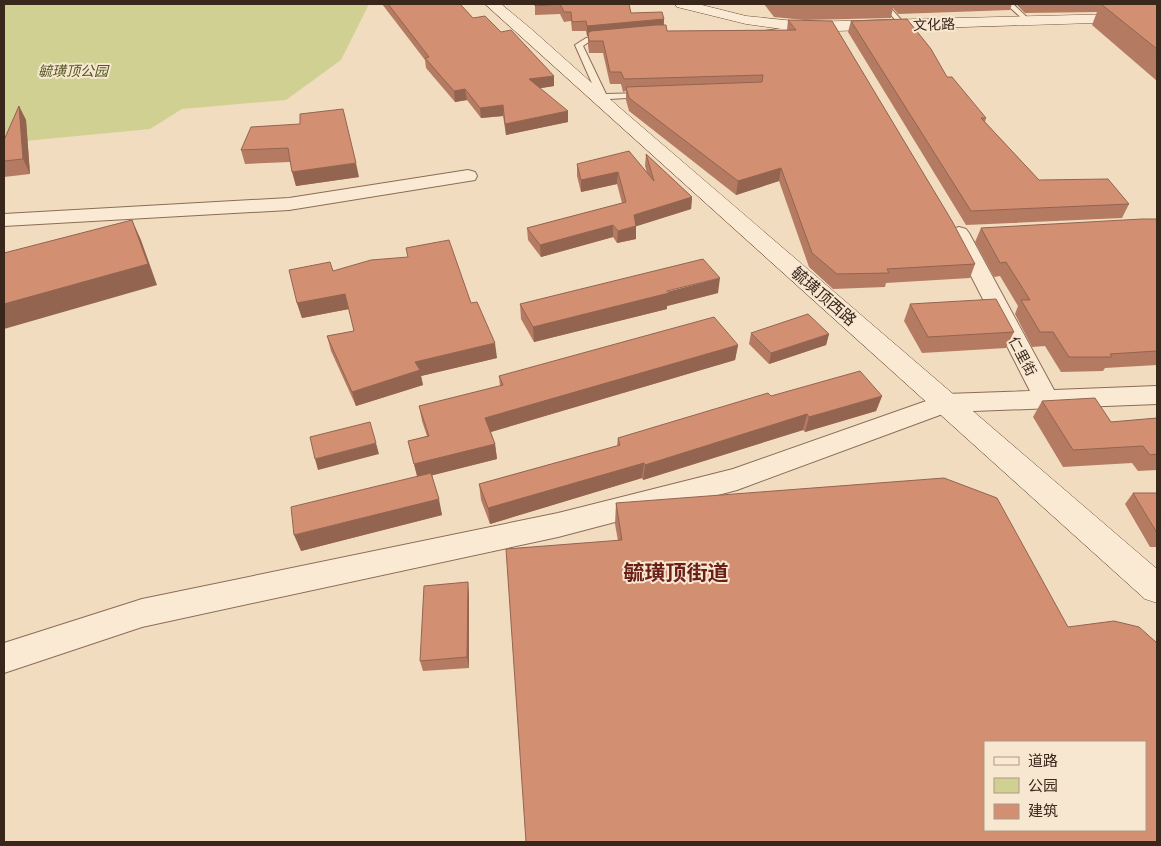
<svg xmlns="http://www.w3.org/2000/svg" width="1161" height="846" viewBox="0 0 1161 846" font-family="'PT Serif','Noto Sans SC',serif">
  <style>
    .green { fill: #d0d093 }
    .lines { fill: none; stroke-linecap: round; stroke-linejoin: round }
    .lane-casing { stroke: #8b6c56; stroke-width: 2 }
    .street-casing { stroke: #8b6c56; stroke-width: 2 }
    .secondary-casing { stroke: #6d4d3a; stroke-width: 1 }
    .lane { fill: #fbead3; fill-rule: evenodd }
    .street { fill: #fbead3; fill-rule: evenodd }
    .secondary { fill: #fbead3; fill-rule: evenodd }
    .wall { fill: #b57b62 }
    .shaded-wall { fill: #936450 }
    .building { fill: #d28f72; stroke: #936450; fill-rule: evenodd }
    .labels { text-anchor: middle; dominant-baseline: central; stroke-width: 4; stroke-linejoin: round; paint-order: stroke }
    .far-street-label { font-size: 14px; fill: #3a271c; stroke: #f8e7d0 }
    .far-park-label { font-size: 14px; font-style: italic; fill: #515821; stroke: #f8e7d0 }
    .street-label { font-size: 16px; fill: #3a271c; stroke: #f8e7d0 }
    .district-label { font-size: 21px; font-weight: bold; fill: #6a1f18; stroke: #f8e7d0 }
  </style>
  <rect width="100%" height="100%" fill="#f1dcc0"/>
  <!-- green -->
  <path class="green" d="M 4,4 L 369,4 L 341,60 L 286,100 L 182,109 L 150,129 L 4,143 Z"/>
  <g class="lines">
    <defs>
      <path id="lane" d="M 881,4 L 887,4 L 904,23 L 904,25 L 900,25 Z
        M 1006,4 L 1013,4 L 1030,20 L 1030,22 L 1026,22 Z
        M 802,25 L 804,26 L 804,28 L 762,34 L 759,32 Z
        M 605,36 L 607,37 L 607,39 L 590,41 L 583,46 L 606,94 L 642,93 L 646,95 L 645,97 L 609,99 L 611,104 L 607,106 L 598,97 L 575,45 L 586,38 Z"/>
      <path id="street" d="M 468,170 L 475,172 L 477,176 L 475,180 L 289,210 L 4,226 L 4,214 L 289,198 Z
        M 959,227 L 966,229 L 969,233 L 1054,390 L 1157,386 L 1157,404 L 948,412 L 737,490 L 558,537 L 142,627 L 4,673 L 4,643 L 142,599 L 558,513 L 733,469 L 946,394 L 1030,391 L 949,233 L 952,229 Z"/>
      <path id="secondary" d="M 485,4 L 501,4 L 529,27 L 620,108 L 1157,569 L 1157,603 L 1145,599 Z
        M 675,4 L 698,4 L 746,16 L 804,22 L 1157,13 L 1157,21 L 804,32 L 746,24 L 677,7 Z"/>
    </defs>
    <!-- lane casing -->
    <use href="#lane" class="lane-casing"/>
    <!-- street casing -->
    <use href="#street" class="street-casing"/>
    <!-- secondary casing -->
    <use href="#secondary" class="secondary-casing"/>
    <!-- lane -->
    <use href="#lane" class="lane"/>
    <!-- street -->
    <use href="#street" class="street"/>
    <!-- secondary -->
    <use href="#secondary" class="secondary"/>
  </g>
  <!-- wall -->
  <path class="wall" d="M 382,4 L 460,4 L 473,18 L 501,32 L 554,76 L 554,86 L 540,88 L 568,122 L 506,135 L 503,116 L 481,118 L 467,100 L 455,102 L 426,68 L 425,60 Z
    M 535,4 L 629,4 L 631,13 L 664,19 L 664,25 L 667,31 L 787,30 L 788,20 L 975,264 L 970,278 L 886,283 L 885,287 L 833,289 L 809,267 L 779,181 L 736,195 L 629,111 L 626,100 L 626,91 L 623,92 L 621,84 L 610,84 L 603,53 L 589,53 L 588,45 L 588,36 L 587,36 L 586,31 L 572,31 L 571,21 L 564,22 L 560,14 L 535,15 Z
    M 764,4 L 1012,4 L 1010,10 L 898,14 L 893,8 L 891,18 L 804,20 L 774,17 Z
    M 1016,4 L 1157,4 L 1157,81 L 1092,25 L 1097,12 L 1025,13 Z
    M 851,21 L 947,77 L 986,118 L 985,122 L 1039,180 L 1129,204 L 1122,218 L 966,225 L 848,32 Z
    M 19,106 L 26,120 L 30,174 L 4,177 L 4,140 Z
    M 300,124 L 359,177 L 296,186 L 290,162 L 245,164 L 241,150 Z
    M 646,154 L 692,197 L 691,209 L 636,226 L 636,239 L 617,243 L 613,237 L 541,257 L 528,240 L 527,228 L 622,203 L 617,184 L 581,192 L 577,176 L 577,164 L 647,173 L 645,166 Z
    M 1157,219 L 1157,365 L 1105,368 L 1103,371 L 1061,372 L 1045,346 L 1032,347 L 1015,314 L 1018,306 L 1000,276 L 994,277 L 975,242 L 981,228 Z
    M 333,271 L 471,303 L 497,358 L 421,376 L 423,385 L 356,406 L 331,351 L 327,336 L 354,331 L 349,309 L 302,318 L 297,303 Z
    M 718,293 L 667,306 L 667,309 L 534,342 L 521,319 L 520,304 Z
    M 910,304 L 1014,332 L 1006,348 L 922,353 L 904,321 Z
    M 751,333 L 829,334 L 826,345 L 769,364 L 749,344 Z
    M 738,345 L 735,360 L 491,432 L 495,444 L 497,459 L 432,475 L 442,515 L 301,551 L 417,476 L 408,441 L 427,436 L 422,421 L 419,406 L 500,386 L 499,376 Z
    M 771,396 L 882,396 L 876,411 L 805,432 L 803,430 L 643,480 L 642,478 L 490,524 L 481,500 L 479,484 L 617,446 L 618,438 Z
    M 1042,401 L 1111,422 L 1157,418 L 1157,470 L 1138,471 L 1132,463 L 1063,467 L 1033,417 Z
    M 1133,493 L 1157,493 L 1157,547 L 1150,547 L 1125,504 Z
    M 616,503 L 1157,842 L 618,541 L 615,524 Z
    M 469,593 L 469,668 L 423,671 L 420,661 Z"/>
  <!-- shaded-wall -->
  <path class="shaded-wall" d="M 664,19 L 663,29 L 588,33 L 588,36 L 587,36 L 587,26 Z
    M 554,76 L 554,86 L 530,90 L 529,79 Z
    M 465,89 L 467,100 L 455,102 L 454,91 Z
    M 503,105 L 503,116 L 481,118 L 480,108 Z
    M 19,106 L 26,120 L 30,174 L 23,159 Z
    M 568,111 L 568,122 L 506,135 L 505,124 Z
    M 356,163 L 359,177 L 296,186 L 292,172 Z
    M 781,168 L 779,181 L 736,195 L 738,181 Z
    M 618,172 L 617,184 L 581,192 L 581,180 Z
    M 692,197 L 691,209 L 634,227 L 634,215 Z
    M 132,220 L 141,240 L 157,285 L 4,329 L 4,304 Z
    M 613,225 L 613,237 L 541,257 L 540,245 Z
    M 636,226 L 636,239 L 617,243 L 618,231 Z
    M 720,278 L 718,293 L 667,306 L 667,309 L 534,342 L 533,327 Z
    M 345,294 L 349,309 L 302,318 L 297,303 Z
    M 829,334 L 826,345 L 769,364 L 771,353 Z
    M 495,343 L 497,358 L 421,376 L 423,385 L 356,406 L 352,392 L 415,362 Z
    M 738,345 L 735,360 L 487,433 L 485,418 Z
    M 882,396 L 876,411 L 805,432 L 809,417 Z
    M 807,414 L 803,430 L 643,480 L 645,465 Z
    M 376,443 L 379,454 L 318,470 L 315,459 Z
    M 495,444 L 497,459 L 418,479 L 414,464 Z
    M 644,463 L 642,478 L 490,524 L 488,508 Z
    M 439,499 L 442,515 L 301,551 L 294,535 Z
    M 468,582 L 469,593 L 469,668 L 467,657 Z"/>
  <!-- building -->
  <path class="building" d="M 388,4 L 460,4 L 473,18 L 485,16 L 501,32 L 511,30 L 554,76 L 529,79 L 568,111 L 505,124 L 503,105 L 480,108 L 465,89 L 454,91 L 425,58 L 429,57 Z
    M 535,4 L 629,4 L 631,13 L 662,12 L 664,19 L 587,26 L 586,21 L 572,22 L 571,12 L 564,12 L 560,4 L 535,6 Z
    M 1101,4 L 1157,4 L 1157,49 Z
    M 907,19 L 931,49 L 947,77 L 952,77 L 986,118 L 981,118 L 1039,180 L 1108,179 L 1129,204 L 971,211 L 851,21 Z
    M 788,20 L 832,21 L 952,221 L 975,264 L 887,269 L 889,273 L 837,274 L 812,253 L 781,168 L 738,181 L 629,98 L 626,87 L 762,82 L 763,75 L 624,79 L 621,72 L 610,72 L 603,41 L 589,41 L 588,33 L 591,31 L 656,25 L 666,25 L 667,31 L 796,30 Z
    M 19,106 L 23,159 L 4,161 L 4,140 Z
    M 343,109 L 356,163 L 292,172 L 288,148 L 241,150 L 251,127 L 300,124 L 300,114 Z
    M 629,151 L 654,181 L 646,154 L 692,197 L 634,215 L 636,226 L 618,231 L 613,225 L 540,245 L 527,228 L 626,202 L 618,172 L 581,180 L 577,164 Z
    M 1142,219 L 1157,219 L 1157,351 L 1110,354 L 1112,357 L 1069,357 L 1053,332 L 1040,332 L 1021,300 L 1030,300 L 1006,262 L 1000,263 L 981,228 Z
    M 132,220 L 148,264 L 4,304 L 4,253 Z
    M 449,240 L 471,303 L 477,302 L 495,343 L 415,362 L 420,370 L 352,392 L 327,336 L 354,331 L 345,294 L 297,303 L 289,270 L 330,262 L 333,271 L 371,260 L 408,257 L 406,248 Z
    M 703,259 L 720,278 L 667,291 L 669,293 L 533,327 L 520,304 Z
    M 996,299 L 1014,332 L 928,337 L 910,304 Z
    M 808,314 L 829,334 L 771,353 L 751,333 Z
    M 714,317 L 738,345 L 485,418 L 495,444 L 414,464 L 408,441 L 429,436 L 419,406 L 503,385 L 499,376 Z
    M 860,371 L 882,396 L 809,417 L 807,414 L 645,465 L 644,463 L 488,508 L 479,484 L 620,445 L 618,438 L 768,393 L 771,396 Z
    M 1095,398 L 1111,422 L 1157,418 L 1157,454 L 1150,455 L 1143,446 L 1073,450 L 1042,401 Z
    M 370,422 L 376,443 L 315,459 L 310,437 Z
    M 431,473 L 439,499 L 294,535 L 291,507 Z
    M 944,478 L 997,498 L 1068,627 L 1114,621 L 1139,627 L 1157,643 L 1157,842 L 526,842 L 506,549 L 622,540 L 616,503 ZM 985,742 L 1145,742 L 1145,830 L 985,830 Z
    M 1133,493 L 1157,493 L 1157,533 Z
    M 468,582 L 467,657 L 420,661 L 424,586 Z"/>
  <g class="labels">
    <!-- far-street labels -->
    <g class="far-street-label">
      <text transform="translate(934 24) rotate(-2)">文化路</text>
      <text transform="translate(1023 356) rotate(62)">仁里街</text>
    </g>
    <!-- far-park labels -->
    <g class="far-park-label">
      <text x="73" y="70">毓璜顶公园</text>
    </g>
    <!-- street labels -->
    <g class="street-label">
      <text transform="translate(824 296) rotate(41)">毓璜顶西路</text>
    </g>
    <!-- district labels -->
    <g class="district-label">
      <text x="676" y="572">毓璜顶街道</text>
    </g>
  </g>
  <!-- border -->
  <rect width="1161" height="846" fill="none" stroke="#3a271c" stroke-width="10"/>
  <!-- legend -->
  <rect x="984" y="741" width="162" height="90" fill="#f8e7d0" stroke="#ac9a88"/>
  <rect x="994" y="757" width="25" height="8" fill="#fbead3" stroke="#ac9a88"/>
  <text x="1028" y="766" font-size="15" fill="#3a271c">道路</text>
  <rect x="994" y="778" width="25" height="15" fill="#d0d093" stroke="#ac9a88"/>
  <text x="1028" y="791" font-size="15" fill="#3a271c">公园</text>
  <rect x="994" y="804" width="25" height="15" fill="#d28f72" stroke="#ac9a88"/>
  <text x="1028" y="816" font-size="15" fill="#3a271c">建筑</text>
</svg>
